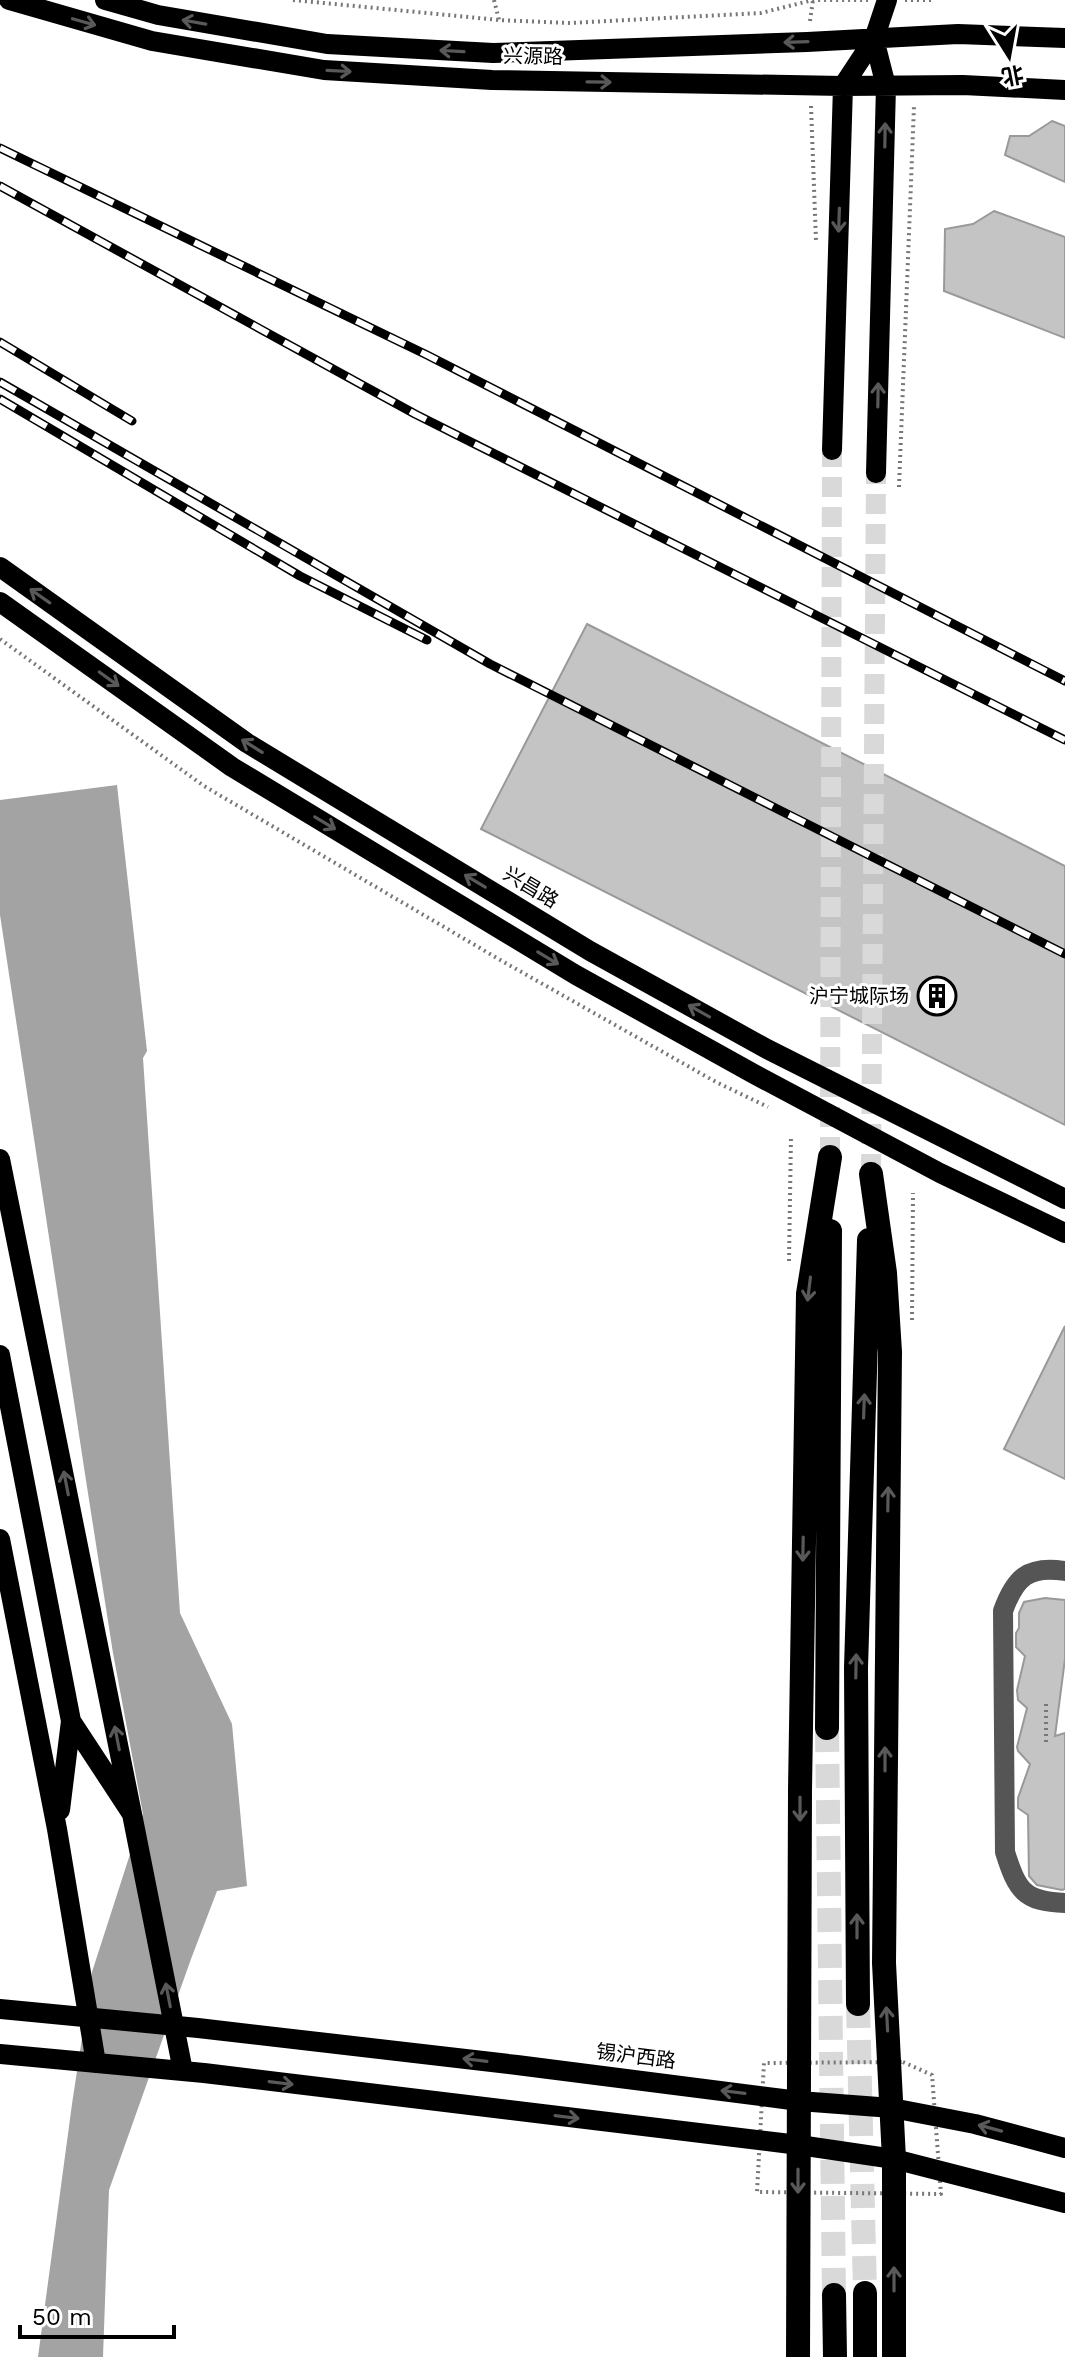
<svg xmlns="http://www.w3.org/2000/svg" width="1065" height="2357" viewBox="0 0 1065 2357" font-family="'Work Sans','Noto Sans SC',sans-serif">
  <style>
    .water { fill: #a3a3a3 }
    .building { fill: #c4c4c4; stroke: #999; stroke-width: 2 }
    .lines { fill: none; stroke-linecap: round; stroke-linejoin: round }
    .major-tunnel { stroke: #d9d9d9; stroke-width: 20; stroke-dasharray: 20 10; stroke-linecap: butt }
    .highway-tunnel { stroke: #d9d9d9; stroke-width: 24; stroke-dasharray: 24 12; stroke-linecap: butt }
    .path { stroke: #777; stroke-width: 4; stroke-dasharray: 2 4; stroke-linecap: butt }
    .minor { stroke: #555; stroke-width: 20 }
    .major { stroke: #000; stroke-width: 20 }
    .highway { stroke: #000; stroke-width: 24 }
    .rail-casing { stroke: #000; stroke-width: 9 }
    .rail { stroke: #fff; stroke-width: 6; stroke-dasharray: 18; stroke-linecap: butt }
    .oneway { stroke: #595959 }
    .labels { text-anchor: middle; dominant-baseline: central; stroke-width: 6; stroke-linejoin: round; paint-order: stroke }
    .street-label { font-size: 20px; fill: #000; stroke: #fff }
    .poi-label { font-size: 20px; fill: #000; stroke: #fff; text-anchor: end }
  </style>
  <rect width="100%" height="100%" fill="#fff"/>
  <!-- water -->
  <path class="water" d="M 117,785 L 147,1051 L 143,1058 L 180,1613 L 232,1724 L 247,1886 L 217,1891 L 191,1959 L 109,2190 L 103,2357 L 38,2357 L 72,2104 L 92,1972 L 143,1814 L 113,1653 L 85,1474 L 0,915 L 0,800 Z"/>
  <!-- building -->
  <path class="building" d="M 1052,121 L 1065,126 L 1065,182 L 1005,155 L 1010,136 L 1029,136 Z
    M 994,211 L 1065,237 L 1065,338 L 944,291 L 945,229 L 973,224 Z
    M 587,624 L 1065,866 L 1065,1125 L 481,829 Z
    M 1065,1326 L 1065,1479 L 1004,1449 Z
    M 1045,1598 L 1065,1600 L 1065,1659 L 1055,1736 L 1065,1733 L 1065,1889 L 1062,1890 L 1037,1885 L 1029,1876 L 1028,1815 L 1018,1808 L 1018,1798 L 1030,1764 L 1018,1751 L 1017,1747 L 1027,1708 L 1018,1700 L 1017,1690 L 1025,1656 L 1016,1647 L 1016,1633 L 1019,1628 L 1019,1613 L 1024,1602 Z"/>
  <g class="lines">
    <!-- major-tunnel -->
    <path class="major-tunnel" d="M 830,1157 L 832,450
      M 871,1174 L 876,473"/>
    <!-- highway-tunnel -->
    <path class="highway-tunnel" d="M 827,1728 L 834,2295
      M 858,2004 L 865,2293"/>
    <!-- path -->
    <path class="path" d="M 293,0 L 499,20 L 570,23 L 761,13 L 813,0 L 868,0
      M 494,0 L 499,20
      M 905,0 L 934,0
      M 810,21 L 813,0
      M 811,106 L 816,241
      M 899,487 L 914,106
      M 0,639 L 204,786 L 502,961 L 716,1082 L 768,1107
      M 789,1261 L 791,1135
      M 912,1320 L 913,1193
      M 1046,1742 L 1046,1701
      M 903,2062 L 932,2075 L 941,2194 L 757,2192 L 764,2063 Z"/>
    <!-- minor -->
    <path class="minor" d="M 1065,1571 C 1028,1565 1015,1578 1003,1611 L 1005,1852 C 1017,1890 1024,1902 1065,1903"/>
    <!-- major -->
    <path class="major" d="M 9,0 L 152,41 L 324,70 L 492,80 L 843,86 L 963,85 L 1065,90
      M 105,0 L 158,15 L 327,44 L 493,53 L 807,42 L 958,34 L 1065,38
      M 874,39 L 886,86 L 876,473
      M 832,450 L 843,86 L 874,39 L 887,0
      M 0,567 L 247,743 L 590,951 L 767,1049 L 1065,1199
      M 0,602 L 232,767 L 576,975 L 754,1074 L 940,1173 L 1065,1233
      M 0,1159 L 132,1814
      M 0,1355 L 71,1721
      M 0,1539 L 57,1829 L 96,2063
      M 60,1810 L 71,1721 L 132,1814 L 183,2071
      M 0,2009 L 198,2028 L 517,2065 L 799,2101 L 892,2108 L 975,2124 L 1065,2148
      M 0,2054 L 204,2073 L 799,2145 L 894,2159 L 1065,2203"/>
    <!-- highway -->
    <path class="highway" d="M 871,1174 L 885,1273 L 890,1352 L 884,1963 L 894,2159 L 894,2357
      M 827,1728 L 830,1231
      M 858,2004 L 856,1668 L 869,1240
      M 834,2295 L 835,2357
      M 798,2357 L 800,1790 L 808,1294 L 830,1157
      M 865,2357 L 865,2293"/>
    <defs>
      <path id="rail" d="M 0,148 L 427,355 L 1065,681
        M 0,186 L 415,414 L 1065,740
        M 0,342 L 132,421
        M 0,382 L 490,664 L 1065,954
        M 0,399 L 300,576 L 427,640"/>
    </defs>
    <!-- rail casing -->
    <use href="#rail" class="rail-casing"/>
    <!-- rail -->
    <use href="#rail" class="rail"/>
  </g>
  <!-- one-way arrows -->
  <defs><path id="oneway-shaft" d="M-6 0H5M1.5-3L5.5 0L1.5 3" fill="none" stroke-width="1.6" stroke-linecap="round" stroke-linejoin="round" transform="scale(2)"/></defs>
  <g class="oneway">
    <use href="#oneway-shaft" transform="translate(84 22) rotate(16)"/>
    <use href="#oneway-shaft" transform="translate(194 22) rotate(-170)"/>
    <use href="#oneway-shaft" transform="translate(796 42) rotate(178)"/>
    <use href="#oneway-shaft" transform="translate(452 51) rotate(-177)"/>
    <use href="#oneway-shaft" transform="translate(339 71) rotate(3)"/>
    <use href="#oneway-shaft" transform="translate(599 82) rotate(1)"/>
    <use href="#oneway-shaft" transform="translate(885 135) rotate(-89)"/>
    <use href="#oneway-shaft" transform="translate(839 220) rotate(92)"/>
    <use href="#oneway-shaft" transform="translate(878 395) rotate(-89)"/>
    <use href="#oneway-shaft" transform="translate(40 596) rotate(-145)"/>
    <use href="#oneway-shaft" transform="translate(109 679) rotate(36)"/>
    <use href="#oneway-shaft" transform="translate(252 746) rotate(-148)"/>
    <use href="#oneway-shaft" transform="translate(325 823) rotate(31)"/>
    <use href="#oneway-shaft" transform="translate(475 881) rotate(-149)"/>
    <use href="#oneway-shaft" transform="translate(548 958) rotate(31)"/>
    <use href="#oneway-shaft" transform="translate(699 1011) rotate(-151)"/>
    <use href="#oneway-shaft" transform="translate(809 1289) rotate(97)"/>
    <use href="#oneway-shaft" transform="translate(864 1406) rotate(-88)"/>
    <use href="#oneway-shaft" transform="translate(66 1483) rotate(-101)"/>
    <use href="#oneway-shaft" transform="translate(888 1499) rotate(-89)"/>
    <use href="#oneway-shaft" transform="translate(803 1549) rotate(91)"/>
    <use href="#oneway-shaft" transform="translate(856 1666) rotate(-89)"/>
    <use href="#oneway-shaft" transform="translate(117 1738) rotate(-101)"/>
    <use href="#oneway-shaft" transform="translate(885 1759) rotate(-90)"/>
    <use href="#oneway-shaft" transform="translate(800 1809) rotate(90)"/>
    <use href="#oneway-shaft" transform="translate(857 1926) rotate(-90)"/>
    <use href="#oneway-shaft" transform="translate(168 1995) rotate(-101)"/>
    <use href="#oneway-shaft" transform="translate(887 2019) rotate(-93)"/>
    <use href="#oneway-shaft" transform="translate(475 2060) rotate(-173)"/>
    <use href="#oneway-shaft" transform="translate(281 2083) rotate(7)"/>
    <use href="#oneway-shaft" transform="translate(733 2092) rotate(-173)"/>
    <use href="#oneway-shaft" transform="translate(567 2117) rotate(7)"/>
    <use href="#oneway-shaft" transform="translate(990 2128) rotate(-165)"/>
    <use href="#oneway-shaft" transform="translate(798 2181) rotate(90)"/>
    <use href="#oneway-shaft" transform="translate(894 2279) rotate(-90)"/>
  </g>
  <!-- icons -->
  <defs>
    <symbol id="building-ring" viewBox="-11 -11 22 22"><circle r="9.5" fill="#fff" stroke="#000" stroke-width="1.5"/><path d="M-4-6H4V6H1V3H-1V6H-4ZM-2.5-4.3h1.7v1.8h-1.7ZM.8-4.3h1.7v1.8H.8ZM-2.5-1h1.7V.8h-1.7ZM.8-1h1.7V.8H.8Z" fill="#000"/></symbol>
  </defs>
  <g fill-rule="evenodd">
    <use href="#building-ring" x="915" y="974" width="44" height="44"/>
  </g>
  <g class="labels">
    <!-- street labels -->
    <g class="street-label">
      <text transform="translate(533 56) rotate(1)">兴源路</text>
      <text transform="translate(531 887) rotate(31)">兴昌路</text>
      <text transform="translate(636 2056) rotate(7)">锡沪西路</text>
    </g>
    <!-- poi labels -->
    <g class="poi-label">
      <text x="909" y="996">沪宁城际场</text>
    </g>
  </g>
  <!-- north arrow -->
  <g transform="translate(1009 56) rotate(169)" stroke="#ffffff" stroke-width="6" paint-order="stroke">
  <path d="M0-6L14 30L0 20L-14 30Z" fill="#000000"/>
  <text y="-12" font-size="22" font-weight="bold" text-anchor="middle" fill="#000000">北</text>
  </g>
  <!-- scale -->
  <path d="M20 2325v12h154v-12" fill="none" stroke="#000000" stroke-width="4"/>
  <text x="32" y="2325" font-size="24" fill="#000000" stroke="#ffffff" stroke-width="6" paint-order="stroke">50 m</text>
</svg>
